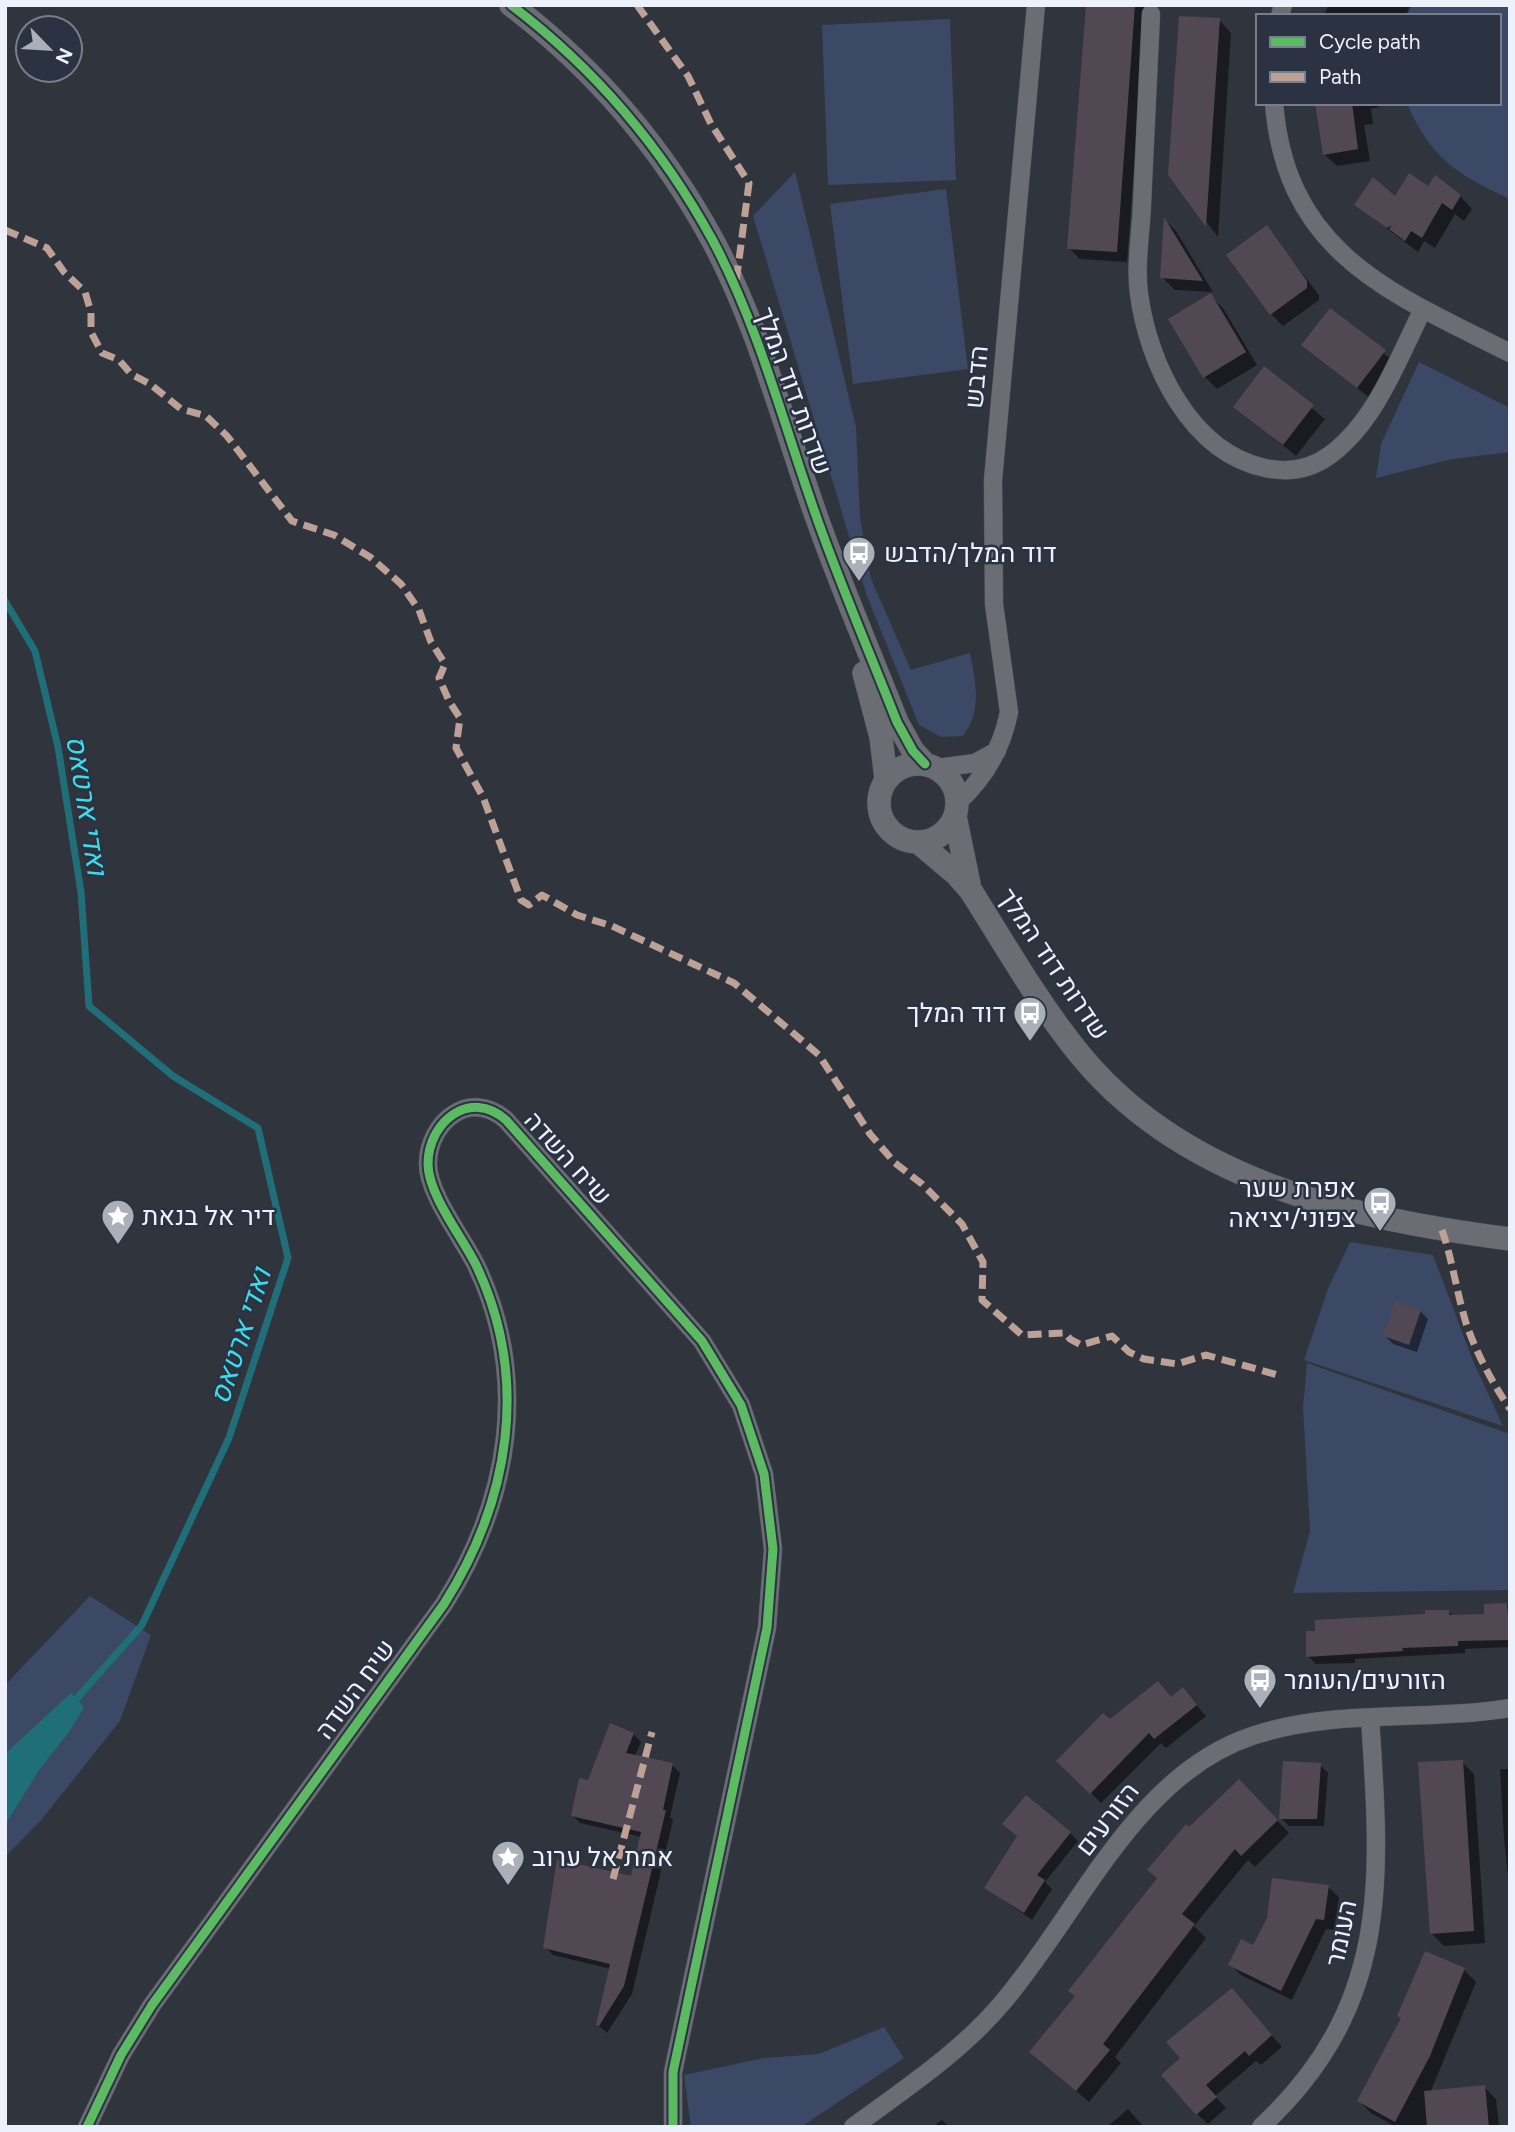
<svg xmlns="http://www.w3.org/2000/svg" width="1515" height="2132" viewBox="0 0 1515 2132" font-family="Figtree,Heebo,sans-serif">
  <style>
    .green { fill: #3b4967 }
    .water { fill: #206f78 }
    .shadow { fill: #0007 }
    .lines { fill: none; stroke-linecap: round; stroke-linejoin: round }
    .stream { stroke: #206f78; stroke-width: 7 }
    .building { fill: #524854 }
    .minor-casing { stroke: #50535a; stroke-width: 19 }
    .tertiary-casing { stroke: #50535a; stroke-width: 24 }
    .minor { stroke: #6a6d73; stroke-width: 18 }
    .tertiary { stroke: #6a6d73; stroke-width: 23 }
    .quiet { stroke: #bda197; stroke-width: 7; stroke-dasharray: 14 7; stroke-linecap: butt }
    .cycleway-casing { stroke: #2b3241; stroke-width: 13 }
    .cycleway { stroke: #5cba63; stroke-width: 9 }
    .labels { text-anchor: middle; dominant-baseline: central; stroke-width: 5; stroke-linejoin: round; paint-order: stroke }
    .street-label { font-size: 26px; fill: #ecf1fb; stroke: #2b3241 }
    .poi-label { font-size: 26px; fill: #ecf1fb; stroke: #2b3241; text-anchor: start }
    .water-label { font-size: 28px; font-style: italic; fill: #39dded; stroke: #2b3241 }
  </style>
  <rect width="100%" height="100%" fill="#30343c"/>
  <!-- green -->
  <path class="green" d="M 1411,5 L 1510,5 L 1510,199 C 1458,175 1430,158 1407,103 L 1499,103 L 1499,16 L 1407,16 Z
    M 950,19 L 956,180 L 828,185 L 822,25 Z
    M 795,172 L 856,427 L 860,518 L 871,579 L 911,670 L 970,653 C 976,684 982,710 963,736 L 941,737 L 919,725 L 867,596 L 753,216 Z
    M 946,189 L 968,369 L 853,384 L 830,204 Z
    M 1419,362 L 1510,408 L 1510,452 L 1452,459 L 1376,478 L 1381,444 Z
    M 1350,1242 L 1433,1255 L 1473,1361 L 1503,1426 L 1304,1360 L 1328,1289 Z
    M 1307,1363 L 1510,1434 L 1510,1590 L 1293,1593 L 1310,1531 L 1303,1407 Z
    M 90,1596 L 151,1635 L 120,1721 L 42,1819 L 5,1857 L 5,1685 Z
    M 884,2027 L 904,2058 L 801,2127 L 691,2127 L 684,2075 L 764,2058 L 819,2054 Z"/>
  <!-- water -->
  <path class="water" d="M 71,1693 L 84,1707 L 69,1732 L 39,1770 L 5,1825 L 5,1754 Z"/>
  <!-- shadow -->
  <path class="shadow" d="M 1087,5 L 1146,5 L 1127,262 L 1080,259 L 1069,248 Z
    M 1328,5 L 1410,5 L 1406,16 L 1328,16 L 1325,13 Z
    M 1219,20 L 1231,33 L 1218,237 L 1170,175 Z
    M 1317,103 L 1379,103 L 1379,107 L 1371,109 L 1373,124 L 1364,125 L 1370,161 L 1337,166 L 1324,154 Z
    M 1428,188 L 1460,196 L 1472,209 L 1464,221 L 1455,214 L 1435,248 L 1424,241 L 1418,252 L 1356,205 L 1396,199 Z
    M 1166,221 L 1176,231 L 1213,292 L 1175,290 L 1162,277 Z
    M 1266,227 L 1319,295 L 1319,300 L 1283,326 L 1271,314 Z
    M 1210,295 L 1223,308 L 1257,365 L 1217,389 L 1205,377 L 1170,320 Z
    M 1330,310 L 1397,364 L 1371,399 L 1304,345 Z
    M 1265,369 L 1325,419 L 1296,456 L 1235,406 Z
    M 1420,1311 L 1428,1319 L 1417,1352 L 1393,1344 L 1385,1336 Z
    M 1510,1604 L 1510,1647 L 1465,1649 L 1465,1653 L 1355,1659 L 1355,1663 L 1316,1664 L 1308,1656 L 1372,1620 L 1372,1617 L 1427,1616 L 1448,1611 L 1453,1617 L 1485,1616 L 1486,1606 Z
    M 1183,1690 L 1206,1716 L 1166,1748 L 1161,1743 L 1101,1803 L 1059,1761 L 1110,1721 L 1172,1699 Z
    M 633,1734 L 641,1742 L 635,1756 L 672,1765 L 680,1773 L 670,1817 L 673,1820 L 632,1994 L 607,2033 L 598,2025 L 611,1969 L 553,1955 L 545,1947 L 633,1878 L 642,1837 L 580,1823 L 572,1815 L 589,1782 Z
    M 1462,1762 L 1474,1774 L 1485,1943 L 1444,1946 L 1432,1934 Z
    M 1320,1765 L 1328,1773 L 1324,1826 L 1289,1826 L 1281,1818 Z
    M 1500,1769 L 1510,1769 L 1510,1897 L 1504,1838 Z
    M 1239,1781 L 1289,1833 L 1255,1867 L 1248,1860 L 1194,1926 L 1206,1938 L 1115,2057 L 1121,2063 L 1089,2102 L 1031,2052 L 1076,1997 L 1189,1830 Z
    M 1070,1833 L 1078,1841 L 1045,1882 L 1052,1889 L 1032,1920 L 986,1888 Z
    M 1328,1887 L 1339,1897 L 1334,1930 L 1326,1929 L 1292,2000 L 1241,1975 L 1230,1964 Z
    M 1464,1970 L 1476,1982 L 1430,2093 L 1484,2087 L 1496,2099 L 1499,2127 L 1396,2127 L 1371,2113 L 1359,2101 L 1403,2019 Z
    M 1242,2001 L 1282,2047 L 1261,2065 L 1256,2061 L 1215,2096 L 1226,2108 L 1208,2124 L 1197,2114 L 1183,2059 Z
    M 1128,2109 L 1144,2127 L 1107,2127 Z
    M 942,2120 L 949,2127 L 933,2127 Z"/>
  <g class="lines">
    <!-- stream -->
    <path class="stream" d="M 5,601 L 35,651 L 58,747 L 81,892 L 89,1006 L 173,1076 L 258,1128 L 288,1258 L 229,1438 L 142,1625 L 71,1705"/>
  </g>
  <!-- building -->
  <path class="building" d="M 1086,5 L 1135,5 L 1117,252 L 1067,249 Z
    M 1179,16 L 1220,18 L 1206,227 L 1168,175 Z
    M 1315,103 L 1352,103 L 1358,149 L 1323,155 Z
    M 1409,173 L 1428,186 L 1435,175 L 1461,195 L 1452,210 L 1442,203 L 1422,238 L 1411,231 L 1405,241 L 1389,229 L 1392,225 L 1387,228 L 1354,205 L 1373,177 L 1395,196 Z
    M 1164,217 L 1203,281 L 1160,278 Z
    M 1267,225 L 1307,281 L 1307,288 L 1270,315 L 1226,255 Z
    M 1211,293 L 1246,352 L 1203,378 L 1168,319 Z
    M 1330,308 L 1386,350 L 1357,388 L 1301,345 Z
    M 1264,366 L 1314,405 L 1283,445 L 1233,407 Z
    M 1395,1301 L 1421,1310 L 1409,1345 L 1383,1336 Z
    M 1507,1603 L 1510,1640 L 1458,1641 L 1458,1646 L 1402,1648 L 1403,1651 L 1306,1657 L 1306,1631 L 1315,1631 L 1315,1620 L 1425,1614 L 1425,1610 L 1449,1610 L 1449,1615 L 1484,1614 L 1484,1604 Z
    M 1158,1681 L 1171,1697 L 1183,1687 L 1197,1705 L 1154,1739 L 1149,1733 L 1090,1794 L 1056,1761 L 1103,1713 L 1110,1719 Z
    M 610,1723 L 634,1733 L 626,1753 L 673,1763 L 663,1810 L 666,1810 L 624,1986 L 599,2026 L 596,2025 L 610,1964 L 543,1948 L 557,1859 L 631,1876 L 641,1832 L 571,1816 L 579,1778 L 588,1780 Z
    M 1463,1760 L 1474,1931 L 1430,1934 L 1418,1762 Z
    M 1283,1761 L 1321,1763 L 1317,1819 L 1279,1819 Z
    M 1239,1779 L 1278,1820 L 1241,1856 L 1235,1849 L 1182,1914 L 1195,1924 L 1103,2044 L 1110,2050 L 1076,2091 L 1029,2052 L 1075,1996 L 1068,1991 L 1157,1878 L 1147,1870 L 1186,1824 L 1189,1827 Z
    M 1026,1795 L 1071,1832 L 1037,1875 L 1045,1880 L 1024,1913 L 984,1888 L 1017,1836 L 1002,1824 Z
    M 1272,1878 L 1329,1885 L 1324,1920 L 1316,1919 L 1281,1991 L 1228,1965 L 1241,1939 L 1253,1945 L 1267,1918 Z
    M 1425,1951 L 1465,1968 L 1430,2056 L 1395,2122 L 1357,2101 L 1401,2018 L 1397,2016 Z
    M 1232,1988 L 1272,2035 L 1249,2056 L 1245,2051 L 1206,2085 L 1217,2097 L 1196,2115 L 1161,2075 L 1180,2058 L 1166,2042 Z
    M 1485,2085 L 1489,2127 L 1427,2127 L 1424,2091 Z"/>
  <g class="lines">
    <defs>
      <path id="minor" d="M 1151,14 C 1148,77 1145,141 1142,204 C 1141,233 1135,265 1139,294 C 1148,363 1190,452 1265,468 C 1288,473 1311,469 1330,455 C 1376,421 1398,359 1423,309
        M 1280,16 L 1283,5
        M 1274,103 C 1286,254 1391,293 1510,353
        M 938,768 L 975,763 L 997,751
        M 957,803 C 985,778 1002,748 1009,712 L 994,604 L 993,480 L 1036,5
        M 87,2127 L 121,2055 L 152,2005 L 444,1604 C 510,1500 530,1378 476,1265 C 462,1237 428,1194 428,1164 C 428,1122 470,1088 506,1120 L 702,1341 L 741,1405 L 764,1474 L 773,1549 L 767,1628 L 673,2072 L 673,2127
        M 853,2127 C 906,2088 961,2052 1003,2002 C 1079,1913 1135,1775 1252,1736 C 1335,1708 1425,1722 1510,1708
        M 1261,2127 C 1391,2006 1381,1881 1370,1718"/>
      <path id="tertiary" d="M 511,5 C 594,68 663,149 713,241 C 760,329 785,430 819,524 C 843,591 871,656 897,722 L 913,751 L 925,764
        M 864,673 L 881,737 L 886,779
        M879 803a39 39 0 1 1 78 0a39 39 0 1 1-78 0Z
        M 955,816 L 969,884
        M 918,842 L 956,874 L 971,891 C 1005,945 1037,1001 1077,1051 C 1182,1182 1351,1218 1510,1239"/>
    </defs>
    <!-- minor casing -->
    <use href="#minor" class="minor-casing"/>
    <!-- tertiary casing -->
    <use href="#tertiary" class="tertiary-casing"/>
    <!-- minor -->
    <use href="#minor" class="minor"/>
    <!-- tertiary -->
    <use href="#tertiary" class="tertiary"/>
    <!-- quiet -->
    <path class="quiet" d="M 637,5 L 688,76 L 711,124 L 749,183 L 736,283
      M 5,230 L 47,248 L 64,272 L 85,292 L 91,312 L 91,332 L 102,353 L 119,360 L 131,374 L 150,384 L 181,409 L 206,416 L 227,436 L 292,521 L 334,535 L 370,557 L 401,584 L 419,610 L 431,642 L 445,664 L 439,678 L 449,701 L 460,718 L 456,748 L 483,797 L 521,900 L 529,905 L 542,895 L 577,915 L 612,926 L 734,983 L 819,1055 L 870,1134 L 895,1163 L 922,1184 L 962,1224 L 983,1262 L 982,1300 L 1022,1335 L 1065,1333 L 1070,1339 L 1081,1345 L 1112,1336 L 1129,1352 L 1144,1359 L 1177,1364 L 1206,1355 L 1278,1375
      M 1442,1230 C 1453,1262 1457,1295 1467,1326 C 1477,1354 1493,1384 1510,1409
      M 613,1879 L 652,1732"/>
    <defs>
      <path id="cycleway" d="M 511,5 C 594,68 663,149 713,241 C 760,329 785,430 819,524 C 843,591 871,656 897,722 L 913,751 L 925,764
        M 87,2127 L 121,2055 L 152,2005 L 444,1604 C 510,1500 530,1378 476,1265 C 462,1237 428,1194 428,1164 C 428,1122 470,1088 506,1120 L 702,1341 L 741,1405 L 764,1474 L 773,1549 L 767,1628 L 673,2072 L 673,2127"/>
    </defs>
    <!-- cycleway casing -->
    <use href="#cycleway" class="cycleway-casing"/>
    <!-- cycleway -->
    <use href="#cycleway" class="cycleway"/>
  </g>
  <!-- icons -->
  <defs>
    <symbol id="bus-pin" viewBox="-11 -11 22 30"><path d="M0 17L-7.5 6A9.5 9.5 0 1 1 7.5 6Z" fill="#aaafb8" stroke="#2b3241"/><path d="M-5-6H5V4H4V6H2V4H-2V6H-4V4H-5ZM-3.5-4V0h7V-4ZM-3.5 1.2v1.5H-2V1.2ZM2 1.2v1.5H3.5V1.2Z" fill="#fff"/></symbol>
    <symbol id="sight-pin" viewBox="-11 -11 22 30"><path d="M0 17L-7.5 6A9.5 9.5 0 1 1 7.5 6Z" fill="#aaafb8" stroke="#2b3241"/><path d="M0-6L1.8-2.2L6-1.7L2.9 1.2L3.7 5.4L0 3.3L-3.7 5.4L-2.9 1.2L-6-1.7L-1.8-2.2Z" fill="#fff"/></symbol>
  </defs>
  <g fill-rule="evenodd">
    <use href="#bus-pin" x="840" y="534" width="38" height="52"/>
    <use href="#bus-pin" x="1011" y="994" width="38" height="52"/>
    <use href="#bus-pin" x="1361" y="1184" width="38" height="52"/>
    <use href="#sight-pin" x="99" y="1197" width="38" height="52"/>
    <use href="#bus-pin" x="1241" y="1661" width="38" height="52"/>
    <use href="#sight-pin" x="489" y="1838" width="38" height="52"/>
  </g>
  <g class="labels">
    <!-- street labels -->
    <g class="street-label">
      <text transform="translate(976 377) rotate(-85)">הדבש</text>
      <text transform="translate(794 391) rotate(70)">שדרות דוד המלך</text>
      <text transform="translate(1054 964) rotate(56)">שדרות דוד המלך</text>
      <text transform="translate(568 1158) rotate(48)">שיח השדה</text>
      <text transform="translate(355 1689) rotate(-54)">שיח השדה</text>
      <text transform="translate(1107 1819) rotate(-52)">הזורעים</text>
      <text transform="translate(1341 1933) rotate(-78)">העומר</text>
    </g>
    <!-- poi labels -->
    <g class="poi-label">
      <text x="884" y="553">דוד המלך/הדבש</text>
      <text x="1006" y="1013" text-anchor="end">דוד המלך</text>
      <text x="1356" y="1188" text-anchor="end">אפרת שער<tspan x="1356" dy="30">צפוני/יציאה</tspan></text>
      <text x="142" y="1216">דיר אל בנאת</text>
      <text x="1284" y="1680">הזורעים/העומר</text>
      <text x="532" y="1857">אמת אל ערוב</text>
    </g>
    <!-- water labels -->
    <g class="water-label">
      <text transform="translate(87 805) rotate(81)">ואדי ארטאס</text>
      <text transform="translate(240 1336) rotate(-72)">ואדי ארטאס</text>
    </g>
  </g>
  <!-- border -->
  <rect width="1515" height="2132" fill="none" stroke="#ecf1fb" stroke-width="14"/>
  <!-- legend -->
  <rect x="1256" y="14" width="245" height="91" fill="#2b3241" stroke="#787e8b" stroke-width="2"/>
  <rect x="1270" y="37" width="35" height="10" fill="#5cba63" stroke="#787e8b" stroke-width="2"/>
  <text x="1319" y="49" font-size="21" fill="#ecf1fb">Cycle path</text>
  <rect x="1270" y="72" width="35" height="10" fill="#bda197" stroke="#787e8b" stroke-width="2"/>
  <text x="1319" y="84" font-size="21" fill="#ecf1fb">Path</text>
  <!-- north arrow -->
  <g transform="translate(49 49) rotate(115)"><circle r="33" fill="#2b3241" stroke="#787e8b" stroke-width="2"/>
  <path d="M0-5L12 26L0 18L-12 26Z" fill="#aaafb8"/>
  <text y="-10" font-size="19" font-weight="bold" text-anchor="middle" fill="#ecf1fb">N</text>
  </g>
</svg>
